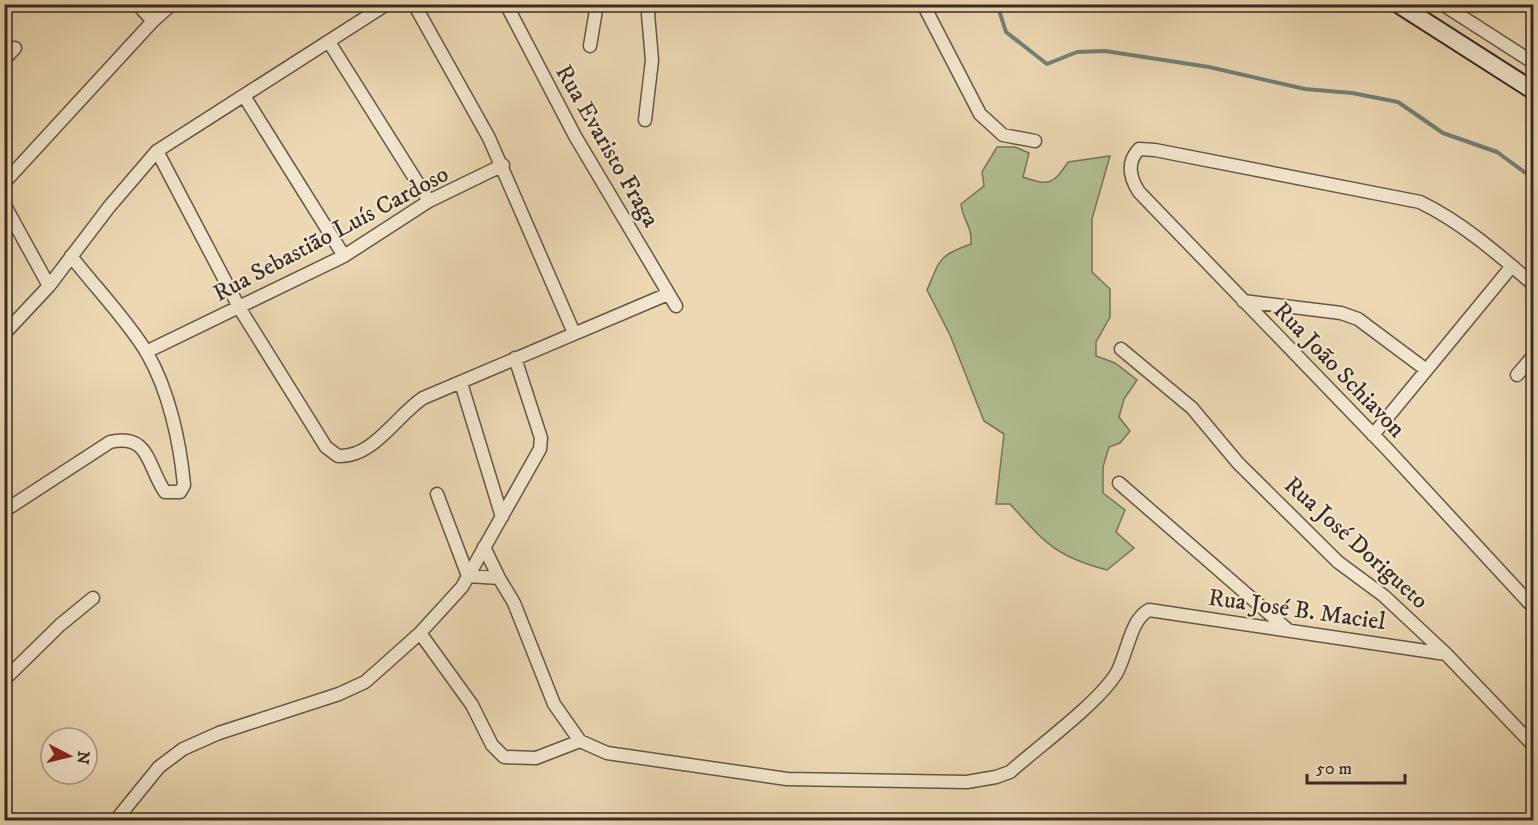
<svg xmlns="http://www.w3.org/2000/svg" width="1538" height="825" viewBox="0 0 1538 825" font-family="'IM FELL DW Pica',serif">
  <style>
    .green { fill: #b2c091; stroke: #76765a; stroke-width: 1.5 }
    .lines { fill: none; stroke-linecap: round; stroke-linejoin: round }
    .stream { stroke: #738178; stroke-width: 4 }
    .street-casing { stroke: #665648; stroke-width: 15 }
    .secondary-casing { stroke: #392b24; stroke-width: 20 }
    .street { stroke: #f3e6ce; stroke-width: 12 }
    .secondary { stroke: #f3e6ce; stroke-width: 16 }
    .labels { text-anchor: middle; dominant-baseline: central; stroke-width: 4.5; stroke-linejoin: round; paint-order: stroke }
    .street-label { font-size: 24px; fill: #392b24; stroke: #f3e6ce }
  </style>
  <rect width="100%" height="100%" fill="#ecd9b4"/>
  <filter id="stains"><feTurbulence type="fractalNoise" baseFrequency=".00333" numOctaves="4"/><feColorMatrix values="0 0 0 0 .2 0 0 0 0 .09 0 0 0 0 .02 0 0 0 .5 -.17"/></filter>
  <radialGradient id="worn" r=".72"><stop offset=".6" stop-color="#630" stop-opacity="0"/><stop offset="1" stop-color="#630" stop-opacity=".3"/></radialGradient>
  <!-- green -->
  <path class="green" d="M 997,147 L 1015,147 L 1029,153 L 1023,177 C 1049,186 1053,185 1068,162 L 1110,156 L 1092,219 L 1092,272 L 1110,289 L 1110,317 L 1096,342 L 1096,356 L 1115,363 L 1137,380 L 1124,399 L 1119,417 L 1130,431 L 1120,443 L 1109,447 L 1103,467 L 1103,493 L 1125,510 L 1116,532 L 1134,548 L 1107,570 C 1055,556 1045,543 1010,504 L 996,504 L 1004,434 L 984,421 L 950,335 L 927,290 C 941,258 938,256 971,244 C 972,224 963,222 961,204 L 984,186 L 982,172 Z"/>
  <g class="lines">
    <!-- stream -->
    <path class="stream" d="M 997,4 L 1006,32 L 1047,64 L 1077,52 L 1105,51 L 1209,67 L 1305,89 L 1352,93 L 1398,102 L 1443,133 L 1497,152 L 1534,179"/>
    <defs>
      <path id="street" d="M 137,4 L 153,21
        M 414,4 L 489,138 L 574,333
        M 506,4 L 575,136 L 676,306
        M 923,4 L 980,114 L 1003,135 L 1035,141
        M 1442,4 L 1534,63
        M 329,42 L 429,201
        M 590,46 L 597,4
        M 4,60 L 15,48
        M 244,96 L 344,256
        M 645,120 L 652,60 L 648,14 L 651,4
        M 157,151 L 240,309 L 326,447 L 338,456 C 373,458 396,416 423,398 L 668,294
        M 4,183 L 153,21 L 172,4
        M 4,204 L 49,286
        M 1534,285 C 1498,254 1463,223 1420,202 L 1155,150 L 1139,149 C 1126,163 1130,178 1139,192 L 1388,450 L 1534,608
        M 1243,301 L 1341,313 L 1358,319 L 1425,369
        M 4,334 L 49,286 L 109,207 L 157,151 L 387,4
        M 1121,349 L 1192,408 L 1238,463 L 1338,562 L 1384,596 L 1446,654 L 1534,746
        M 146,352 L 344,256 L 429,201 L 503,165
        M 1517,375 L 1534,355
        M 461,383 L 502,517
        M 1373,435 L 1512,266
        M 1119,483 L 1288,630
        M 437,494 L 468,576 L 499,578
        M 4,511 L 110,442 C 150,433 147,466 165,492 L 180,492 L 184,485 C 180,442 169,391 147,353 C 128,321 94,286 71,256
        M 484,547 L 499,578 L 514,603 L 554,704 L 580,741 L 607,753 L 787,779 L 967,782 L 996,777 L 1010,772 C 1039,746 1096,705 1116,674 C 1127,656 1130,619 1149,610 L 1446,654
        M 420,633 L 472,705 L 492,745 L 504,757 L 536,758 L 580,741
        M 4,680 L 60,625 L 93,598
        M 116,820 L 159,767 L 183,749 L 219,733 L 339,694 L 365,682 L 382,667 L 420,633 L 462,587 L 540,449 L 541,438 L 515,358"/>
      <path id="secondary" d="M 1398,4 L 1534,91"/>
    </defs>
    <!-- street casing -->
    <use href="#street" class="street-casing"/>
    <!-- secondary casing -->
    <use href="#secondary" class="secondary-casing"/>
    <!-- street -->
    <use href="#street" class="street"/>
    <!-- secondary -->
    <use href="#secondary" class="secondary"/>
  </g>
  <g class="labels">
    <!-- street labels -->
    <g class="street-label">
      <text transform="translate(607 146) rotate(60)">Rua Evaristo Fraga</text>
      <text transform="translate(331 234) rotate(-28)">Rua Sebastião Luís Cardoso</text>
      <text transform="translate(1339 370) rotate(46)">Rua João Schiavon</text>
      <text transform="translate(1356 543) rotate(42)">Rua José Dorigueto</text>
      <text transform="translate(1297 610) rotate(8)">Rua José B. Maciel</text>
    </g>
  </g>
  <!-- margin -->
  <rect width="1538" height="825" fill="none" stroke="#ecd9b4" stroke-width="24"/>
  <rect x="6" y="6" width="1526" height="813" fill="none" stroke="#392b24" stroke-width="3"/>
  <rect x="12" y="12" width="1514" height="801" fill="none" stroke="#392b24" stroke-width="1.5"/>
  <!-- north arrow -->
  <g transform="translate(69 756) rotate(97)"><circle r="28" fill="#f3e6ce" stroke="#a99b8a" stroke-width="1.5"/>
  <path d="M0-4.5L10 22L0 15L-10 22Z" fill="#8f2418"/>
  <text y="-9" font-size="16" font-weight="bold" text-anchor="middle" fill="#392b24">N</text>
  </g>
  <!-- scale -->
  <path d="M1307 774v9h98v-9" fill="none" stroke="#392b24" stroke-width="3"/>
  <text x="1316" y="774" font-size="18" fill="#392b24" stroke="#f3e6ce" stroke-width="4.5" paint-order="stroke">50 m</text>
  <rect width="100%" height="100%" filter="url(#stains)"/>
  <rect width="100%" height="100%" fill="url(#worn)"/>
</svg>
